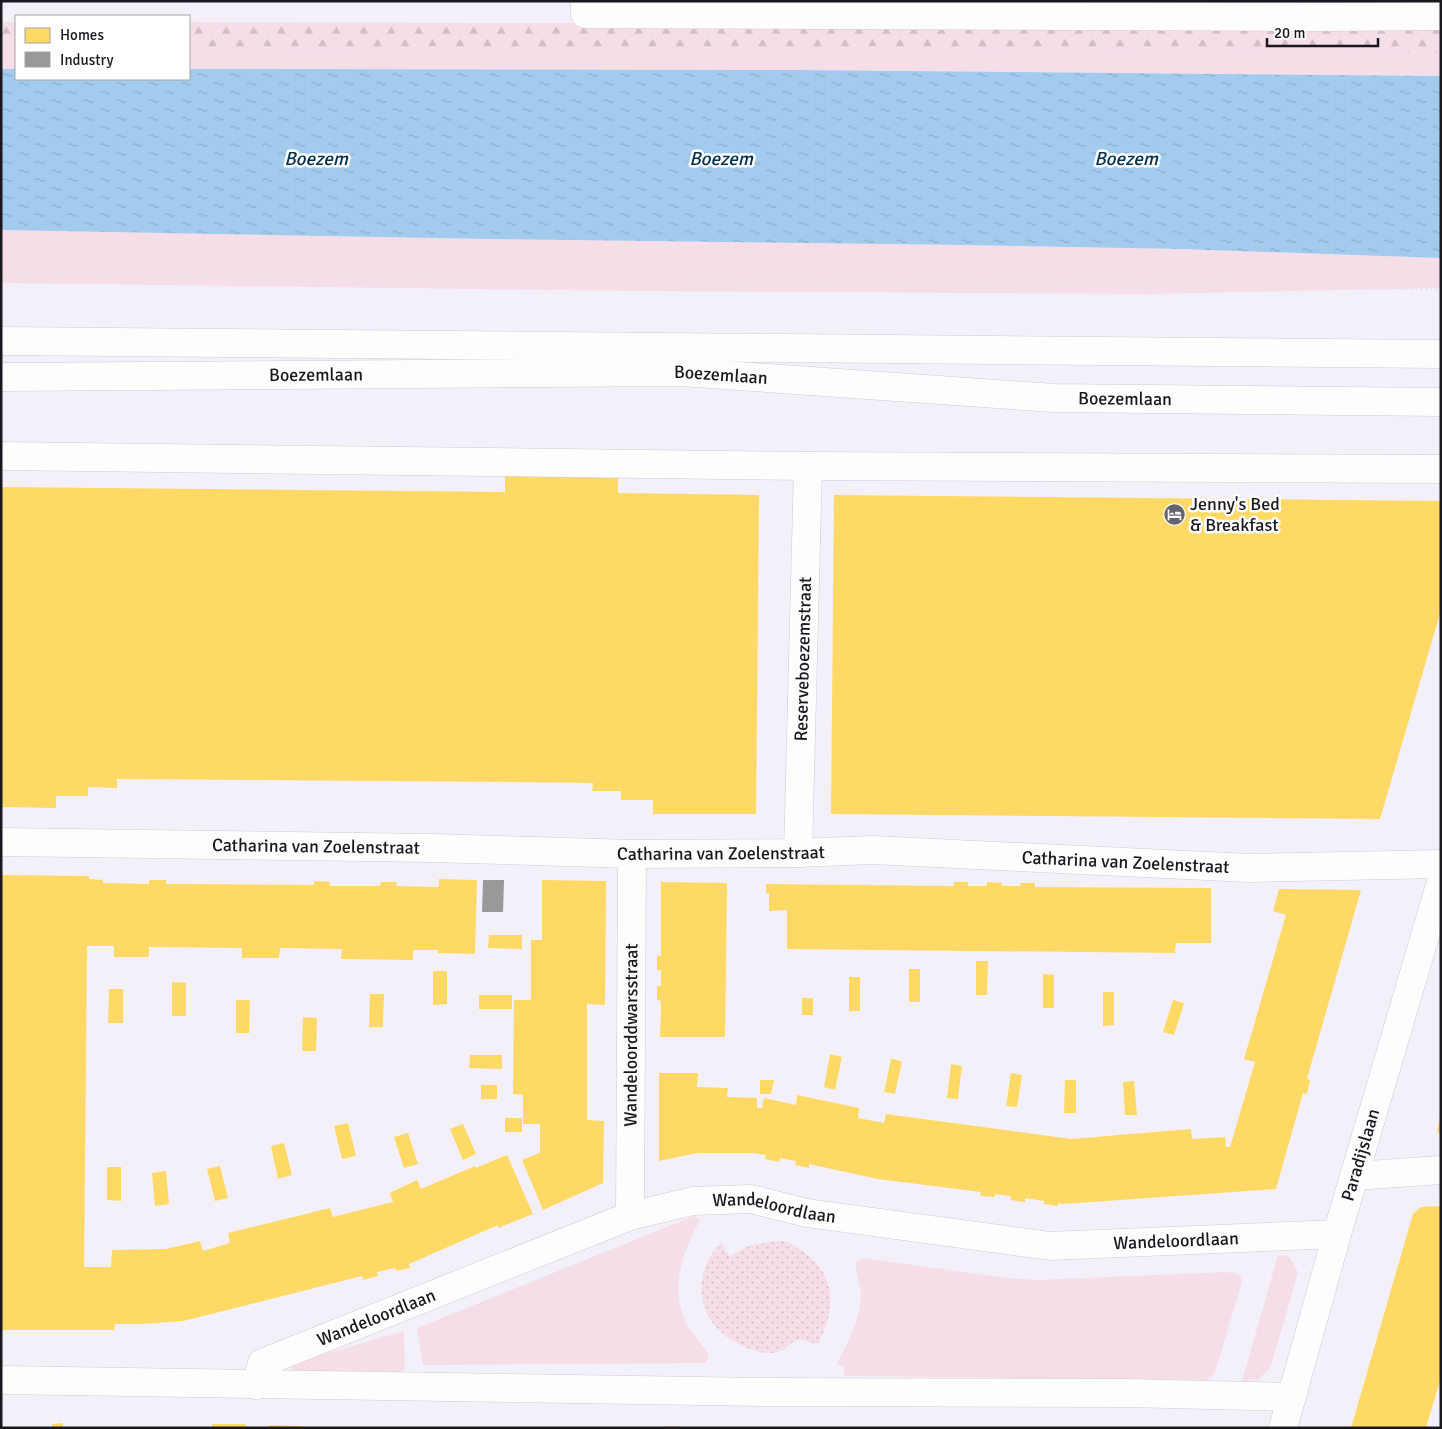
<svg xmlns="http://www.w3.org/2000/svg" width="1442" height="1429" viewBox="0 0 1442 1429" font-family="Signika,sans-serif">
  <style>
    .grass { fill: #f6dee9 }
    .forest { fill: url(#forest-firs) }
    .park { fill: url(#park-dots) }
    .water { fill: url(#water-ripples) }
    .homes { fill: #ffd966 }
    .industry { fill: #999 }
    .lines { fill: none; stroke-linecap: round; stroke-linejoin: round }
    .street-casing { stroke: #cdcbd2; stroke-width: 29 }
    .secondary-casing { stroke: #cdcbd2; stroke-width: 29 }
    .path { stroke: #e0e0e2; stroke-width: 3; stroke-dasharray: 1 4; stroke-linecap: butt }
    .street { stroke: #fdfdfe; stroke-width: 28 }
    .secondary { stroke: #fdfdfe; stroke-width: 28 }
    .labels { text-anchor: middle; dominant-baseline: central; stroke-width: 5; stroke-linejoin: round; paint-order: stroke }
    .street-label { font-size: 18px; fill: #1a181e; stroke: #fff }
    .poi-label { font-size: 18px; fill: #1a181e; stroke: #fff; text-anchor: start }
    .water-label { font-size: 19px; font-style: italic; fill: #00304e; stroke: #fff }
  </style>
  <defs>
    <pattern id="forest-firs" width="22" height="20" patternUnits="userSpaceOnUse" patternTransform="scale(1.25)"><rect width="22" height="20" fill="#f6dee9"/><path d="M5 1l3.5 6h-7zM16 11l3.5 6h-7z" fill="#d2bec7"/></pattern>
    <pattern id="park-dots" width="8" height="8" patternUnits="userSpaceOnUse" patternTransform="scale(1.25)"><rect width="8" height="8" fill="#f6dee9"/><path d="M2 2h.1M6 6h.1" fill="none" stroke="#d2bec7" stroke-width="1.8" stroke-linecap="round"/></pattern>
    <pattern id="water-ripples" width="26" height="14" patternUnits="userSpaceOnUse" patternTransform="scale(1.25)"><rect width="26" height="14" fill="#a2cbee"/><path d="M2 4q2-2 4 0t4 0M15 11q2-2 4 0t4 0" fill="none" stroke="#8baecc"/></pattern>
  </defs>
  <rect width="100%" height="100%" fill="#f3f0f9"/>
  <!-- grass -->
  <path class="grass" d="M 396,49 L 918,49 L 1441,53 L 1441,76 L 795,70 L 189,69 L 189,50 Z
    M 1,51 L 16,51 L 16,69 L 1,69 Z
    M 1,230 L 487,239 L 963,245 L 1180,249 L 1441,258 L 1441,288 L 1150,294 L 632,291 L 1,283 Z
    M 694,1216 L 700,1220 C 682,1253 668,1291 688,1326 C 694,1336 702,1345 709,1354 L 706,1363 L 423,1365 L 417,1328 Z
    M 1278,1255 L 1288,1256 L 1294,1264 L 1298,1273 L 1271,1366 L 1258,1380 L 1242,1381 Z
    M 863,1258 L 1007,1278 L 1038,1280 L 1227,1272 L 1240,1275 L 1242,1282 L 1215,1372 L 1208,1380 L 844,1376 L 844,1367 L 837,1364 C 848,1343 861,1318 861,1293 C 860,1283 855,1273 856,1262 Z
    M 404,1331 L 405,1370 L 397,1373 L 294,1372 L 292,1368 L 297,1362 Z"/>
  <!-- forest -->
  <path class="forest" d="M 1,22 L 16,22 L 16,51 L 1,51 Z
    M 189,22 L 1441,26 L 1441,53 L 918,49 L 189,50 Z"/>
  <!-- park -->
  <path class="park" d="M 785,1241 C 822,1259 839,1285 826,1326 C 824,1332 820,1338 818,1344 L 797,1339 C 791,1343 785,1350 778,1352 C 768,1355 753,1351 744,1347 C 732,1341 719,1332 711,1321 C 700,1305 699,1282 706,1265 C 709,1256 715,1250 721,1243 L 730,1256 L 748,1246 L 769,1242 Z"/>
  <!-- water -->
  <path class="water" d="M 1,69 L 16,69 L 16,79 L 189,79 L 189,69 L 795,70 L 1441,76 L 1441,258 L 1180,249 L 963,245 L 487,239 L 1,230 Z"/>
  <!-- homes -->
  <path class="homes" d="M 505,466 L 618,467 L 618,493 L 759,495 L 756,814 L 653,814 L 653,800 L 621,800 L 621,791 L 592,791 L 593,783 L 509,782 L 117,779 L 117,788 L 88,787 L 88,796 L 56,796 L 56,808 L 1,807 L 1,487 L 505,492 Z
    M 834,495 L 1441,501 L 1441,610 L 1380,819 L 831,814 Z
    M 1,875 L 89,876 L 89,879 L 103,880 L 103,883 L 149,884 L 149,880 L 166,880 L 166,884 L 176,884 L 314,885 L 314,881 L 330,882 L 330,886 L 380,886 L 381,882 L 397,882 L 396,886 L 438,887 L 439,886 L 439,879 L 477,880 L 475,954 L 438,953 L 438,950 L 413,950 L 413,960 L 341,959 L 342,949 L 280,948 L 279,958 L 242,958 L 242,948 L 149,947 L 149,957 L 114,957 L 114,946 L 87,946 L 84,1267 L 111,1267 L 112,1250 L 166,1249 L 200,1241 L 203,1251 L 230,1243 L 228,1233 L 330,1208 L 333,1217 L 393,1202 L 390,1193 L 417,1180 L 421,1189 L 475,1166 L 476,1168 L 507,1155 L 533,1214 L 498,1228 L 498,1225 L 409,1264 L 410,1268 L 396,1271 L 395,1268 L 377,1272 L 378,1276 L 363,1280 L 362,1276 L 183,1321 L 143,1324 L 115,1324 L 114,1330 L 1,1330 Z
    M 542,880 L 606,881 L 605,1005 L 587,1004 L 587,1120 L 604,1121 L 603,1183 L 543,1210 L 522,1160 L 540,1153 L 540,1124 L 523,1124 L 523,1095 L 513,1094 L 514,1000 L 531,1000 L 531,940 L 542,940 Z
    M 661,882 L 727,883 L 725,1037 L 660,1037 L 661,1005 L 660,1000 L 657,1000 L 657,986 L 661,986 L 661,970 L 657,970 L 657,956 L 661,956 Z
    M 954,882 L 968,882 L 968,886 L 987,886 L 987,882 L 1002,883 L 1001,886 L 1021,886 L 1020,883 L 1035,883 L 1035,887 L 1211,888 L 1211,943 L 1176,943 L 1175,953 L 787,949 L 787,910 L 769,911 L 769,893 L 766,893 L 766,884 L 949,886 L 954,886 Z
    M 1279,889 L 1361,890 L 1308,1075 L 1307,1079 L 1310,1080 L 1307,1094 L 1303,1093 L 1276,1189 L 1063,1204 L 1058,1203 L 1058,1206 L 1044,1204 L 1044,1201 L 1025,1198 L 1025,1202 L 1010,1200 L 1011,1196 L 995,1194 L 995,1197 L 980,1196 L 981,1192 L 878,1179 L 809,1164 L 809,1168 L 795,1165 L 796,1161 L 784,1159 L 780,1158 L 779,1162 L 765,1159 L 766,1155 L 755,1153 L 697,1153 L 659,1161 L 659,1073 L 698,1073 L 697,1087 L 728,1088 L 727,1097 L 757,1098 L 757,1108 L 762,1108 L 764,1098 L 796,1105 L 797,1095 L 859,1108 L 858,1118 L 884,1123 L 886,1114 L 1071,1139 L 1191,1129 L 1192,1139 L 1225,1137 L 1226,1147 L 1230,1147 L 1255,1062 L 1244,1059 L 1286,915 L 1273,911 Z
    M 489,935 L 522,935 L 522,949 L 488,948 Z
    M 976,961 L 988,961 L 987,995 L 976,995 Z
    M 909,969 L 920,969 L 920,1002 L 909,1002 Z
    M 433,971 L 447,971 L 447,1004 L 433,1005 Z
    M 1043,974 L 1054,975 L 1054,1008 L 1043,1008 Z
    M 849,977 L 860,977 L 860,1011 L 849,1011 Z
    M 172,982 L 186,983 L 186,1016 L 172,1016 Z
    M 109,989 L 123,989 L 123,1023 L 108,1023 Z
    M 1103,992 L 1114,992 L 1114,1025 L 1103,1026 Z
    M 370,994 L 384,994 L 383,1027 L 369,1027 Z
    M 479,995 L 512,995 L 512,1009 L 479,1009 Z
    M 802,998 L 813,998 L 813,1015 L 802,1015 Z
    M 236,1000 L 250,1000 L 249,1033 L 236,1033 Z
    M 1173,1000 L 1184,1003 L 1174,1035 L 1163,1032 Z
    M 303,1017 L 317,1018 L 316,1051 L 302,1051 Z
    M 830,1054 L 842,1057 L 835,1090 L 824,1087 Z
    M 470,1055 L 502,1055 L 502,1069 L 469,1068 Z
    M 891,1059 L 902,1061 L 895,1094 L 884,1092 Z
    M 951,1064 L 962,1066 L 958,1099 L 947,1098 Z
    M 1011,1073 L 1022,1075 L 1017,1107 L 1006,1106 Z
    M 760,1080 L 774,1080 L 771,1094 L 760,1094 Z
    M 1065,1080 L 1076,1080 L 1076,1113 L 1064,1113 Z
    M 1134,1081 L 1137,1115 L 1125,1115 L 1123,1082 Z
    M 481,1085 L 497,1085 L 497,1099 L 481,1099 Z
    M 505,1118 L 522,1118 L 522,1132 L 505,1132 Z
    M 1440,1119 L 1441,1119 L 1441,1135 L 1437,1131 Z
    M 348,1123 L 356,1156 L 342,1159 L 334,1126 Z
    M 463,1124 L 476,1154 L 463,1160 L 450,1129 Z
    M 408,1133 L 418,1164 L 404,1168 L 394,1137 Z
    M 284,1143 L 292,1175 L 278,1179 L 271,1146 Z
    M 220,1166 L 228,1198 L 215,1201 L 207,1169 Z
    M 107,1167 L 121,1167 L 121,1201 L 107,1200 Z
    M 166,1171 L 169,1204 L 155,1206 L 152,1173 Z
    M 1441,1206 L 1441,1377 L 1426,1428 L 1351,1428 L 1413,1214 L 1421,1207 Z
    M 63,1423 L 63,1428 L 52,1428 L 52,1424 Z
    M 212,1424 L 246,1424 L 246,1428 L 212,1428 Z
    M 269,1425 L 303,1426 L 303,1428 L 269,1428 Z
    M 665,1426 L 679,1426 L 679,1428 L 665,1428 Z"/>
  <!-- industry -->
  <path class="industry" d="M 483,880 L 504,880 L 503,912 L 482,912 Z"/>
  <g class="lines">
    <defs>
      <g id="street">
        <path d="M 585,1 L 585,14 L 1322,17 L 1441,16"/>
        <path d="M 1,456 L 808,466 L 1441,469"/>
        <path id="s1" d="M 1,842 L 433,848 L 632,854 L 798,853 L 872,850 L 1249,868 L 1441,864"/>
        <path id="s2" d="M 798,853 L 808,466"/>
        <path d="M 1354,1176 L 1441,1170"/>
        <path id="s3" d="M 630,1216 L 632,854"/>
        <path d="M 1,1380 L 767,1392 L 1127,1393 L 1292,1397"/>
        <path id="s4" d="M 256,1385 L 262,1363 L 630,1216 L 693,1201 L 751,1199 L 807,1213 L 1050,1246 L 1337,1234"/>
        <path id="s5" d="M 1283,1428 L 1337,1234 L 1441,882"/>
      </g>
      <g id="secondary">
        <path d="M 1,341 L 1441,354"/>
        <path id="s6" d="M 1,377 L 682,372 L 1054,398 L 1441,402"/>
      </g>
    </defs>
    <!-- street casing -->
    <use href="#street" class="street-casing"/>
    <!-- secondary casing -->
    <use href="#secondary" class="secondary-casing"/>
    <!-- path -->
    <path class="path" d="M 1,274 L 1441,289"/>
    <!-- street -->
    <use href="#street" class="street"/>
    <!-- secondary -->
    <use href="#secondary" class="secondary"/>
  </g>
  <!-- icons -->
  <defs>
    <symbol id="hotel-disc" viewBox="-11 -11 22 22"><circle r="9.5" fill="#66646b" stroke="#fff"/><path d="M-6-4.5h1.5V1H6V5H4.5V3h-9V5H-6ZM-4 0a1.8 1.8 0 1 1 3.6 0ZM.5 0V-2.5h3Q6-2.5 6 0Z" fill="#fff"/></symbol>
  </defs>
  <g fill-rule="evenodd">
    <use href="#hotel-disc" x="1162" y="502" width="25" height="25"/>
  </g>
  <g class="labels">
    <!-- street labels -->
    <g class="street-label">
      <text stroke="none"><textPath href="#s6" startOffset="315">Boezemlaan</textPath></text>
      <text stroke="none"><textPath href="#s6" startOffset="720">Boezemlaan</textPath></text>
      <text stroke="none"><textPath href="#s6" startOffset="1125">Boezemlaan</textPath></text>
      <text stroke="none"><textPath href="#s2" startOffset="194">Reserveboezemstraat</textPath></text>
      <text stroke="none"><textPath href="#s1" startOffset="315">Catharina van Zoelenstraat</textPath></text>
      <text stroke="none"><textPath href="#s1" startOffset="720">Catharina van Zoelenstraat</textPath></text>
      <text stroke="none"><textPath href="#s1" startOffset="1125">Catharina van Zoelenstraat</textPath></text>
      <text stroke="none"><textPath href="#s3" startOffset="181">Wandeloorddwarsstraat</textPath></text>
      <text stroke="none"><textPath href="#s5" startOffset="284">Paradijslaan</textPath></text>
      <text stroke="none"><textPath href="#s4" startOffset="566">Wandeloordlaan</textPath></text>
      <text stroke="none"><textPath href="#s4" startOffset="971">Wandeloordlaan</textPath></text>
      <text stroke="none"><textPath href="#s4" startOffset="146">Wandeloordlaan</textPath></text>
    </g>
    <!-- poi labels -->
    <g class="poi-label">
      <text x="1190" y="504">Jenny's Bed<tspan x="1190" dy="21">&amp; Breakfast</tspan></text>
    </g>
    <!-- water labels -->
    <g class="water-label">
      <text x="316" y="159">Boezem</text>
      <text x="721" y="159">Boezem</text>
      <text x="1126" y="159">Boezem</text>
    </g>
  </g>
  <!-- border -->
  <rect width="1442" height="1429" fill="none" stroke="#1a181e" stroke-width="5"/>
  <!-- legend -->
  <rect x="15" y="15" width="175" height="65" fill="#ffffff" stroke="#a3a3a5"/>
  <rect x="25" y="28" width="25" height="15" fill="#ffd966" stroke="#a3a3a5"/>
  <text x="60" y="40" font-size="15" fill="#1a181e">Homes</text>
  <rect x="25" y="52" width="25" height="15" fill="#999999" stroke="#a3a3a5"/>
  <text x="60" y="65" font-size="15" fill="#1a181e">Industry</text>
  <!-- scale -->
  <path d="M1267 38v8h111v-8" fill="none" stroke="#1a181e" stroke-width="2.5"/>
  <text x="1274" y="38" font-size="15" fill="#1a181e" stroke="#ffffff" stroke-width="4" paint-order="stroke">20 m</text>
</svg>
